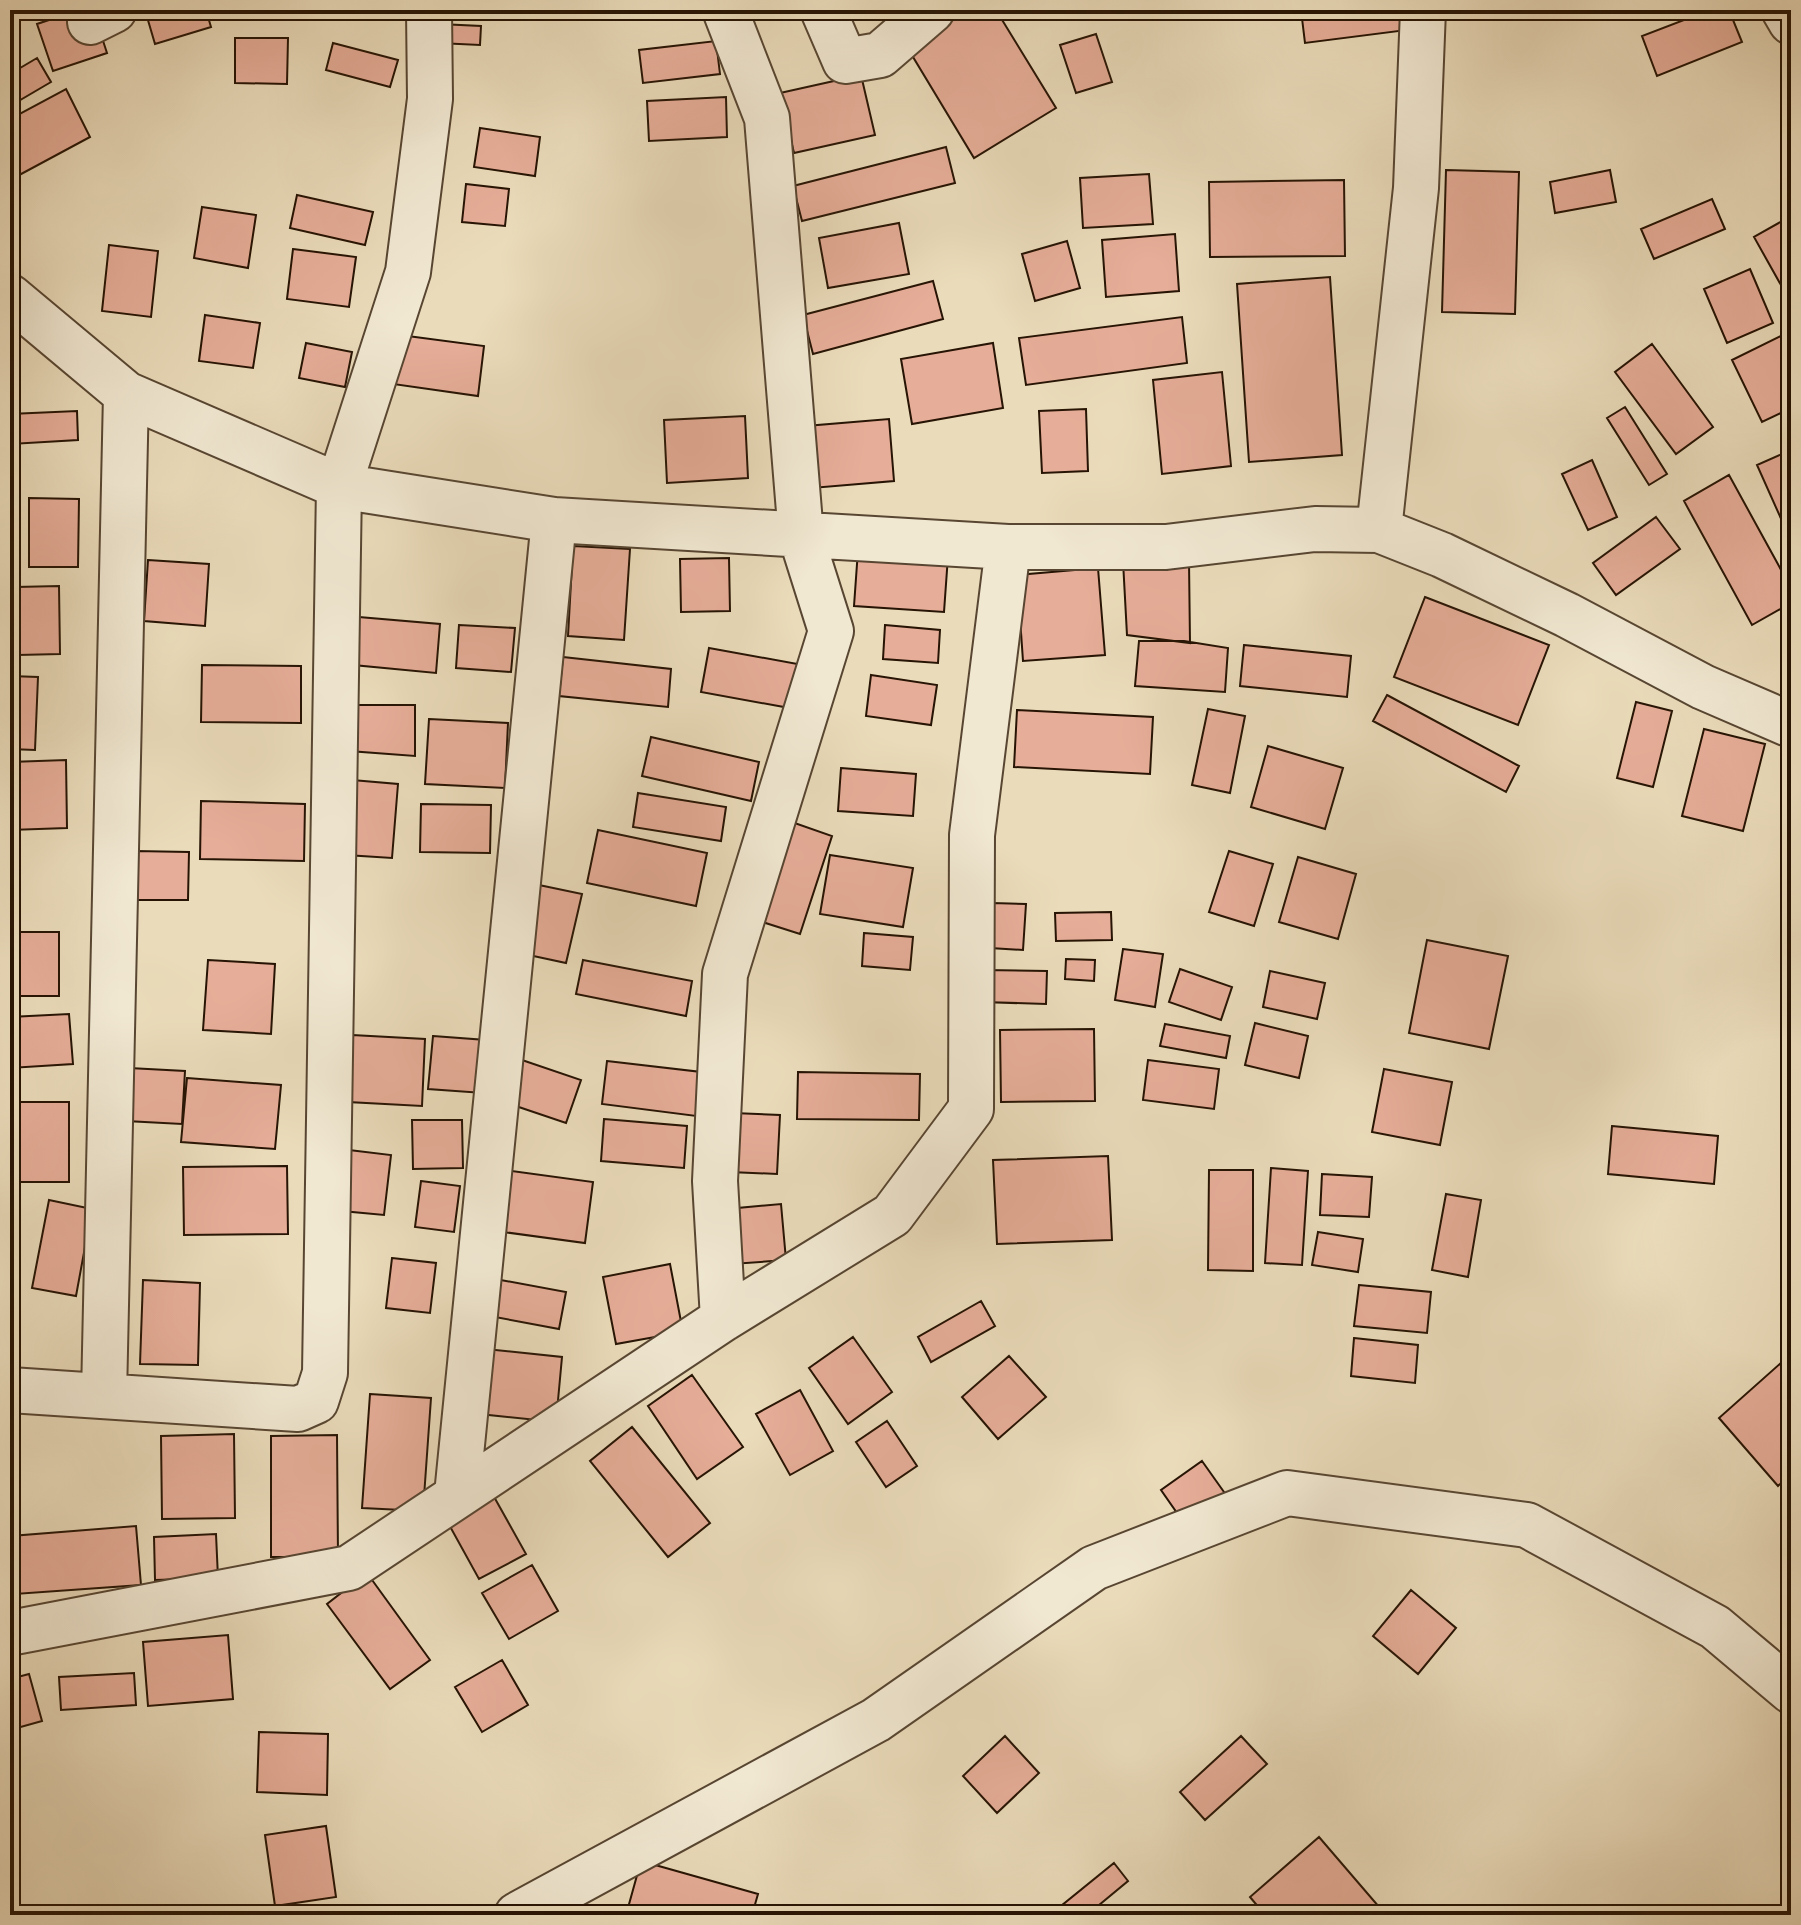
<svg xmlns="http://www.w3.org/2000/svg" width="1801" height="1925" viewBox="0 0 1801 1925" font-family="Alegreya,serif">
  <style>
    .building { fill: #e6ad98; stroke: #271404; stroke-width: 2 }
    .lines { fill: none; stroke-linecap: round; stroke-linejoin: round }
    .minor-casing { stroke: #584632; stroke-width: 48 }
    .minor { stroke: #f1e8d2; stroke-width: 44 }
  </style>
  <rect width="100%" height="100%" fill="#eadbba"/>
  <filter id="stains"><feTurbulence type="fractalNoise" baseFrequency=".0025" numOctaves="4"/><feColorMatrix values="0 0 0 0 .2 0 0 0 0 .09 0 0 0 0 .02 0 0 0 .5 -.17"/></filter>
  <radialGradient id="worn" r=".72"><stop offset=".6" stop-color="#630" stop-opacity="0"/><stop offset="1" stop-color="#630" stop-opacity=".3"/></radialGradient>
  <!-- building -->
  <path class="building" d="M 79,10 L 93,10 L 107,53 L 53,71 L 37,24 Z
    M 145,10 L 206,10 L 211,27 L 155,44 Z
    M 967,10 L 996,10 L 1056,108 L 974,158 L 907,47 Z
    M 1301,10 L 1405,10 L 1407,30 L 1305,43 Z
    M 1710,10 L 1729,10 L 1742,42 L 1657,76 L 1642,36 Z
    M 418,23 L 481,26 L 480,45 L 417,42 Z
    M 1096,34 L 1112,82 L 1076,93 L 1060,45 Z
    M 235,38 L 288,38 L 287,84 L 235,83 Z
    M 716,41 L 720,74 L 643,83 L 639,50 Z
    M 333,43 L 398,60 L 390,87 L 326,70 Z
    M 37,58 L 51,82 L 10,106 L 10,74 Z
    M 861,75 L 875,135 L 794,153 L 780,93 Z
    M 66,89 L 90,137 L 10,180 L 10,119 Z
    M 726,97 L 727,137 L 649,141 L 647,101 Z
    M 480,128 L 540,137 L 535,176 L 474,167 Z
    M 946,147 L 955,183 L 802,221 L 793,186 Z
    M 1446,170 L 1519,172 L 1515,314 L 1442,312 Z
    M 1610,170 L 1616,202 L 1555,213 L 1550,182 Z
    M 1149,174 L 1153,224 L 1083,228 L 1080,178 Z
    M 1344,180 L 1345,256 L 1210,257 L 1209,182 Z
    M 466,184 L 509,189 L 505,226 L 462,222 Z
    M 297,195 L 373,212 L 365,245 L 290,228 Z
    M 1712,199 L 1725,229 L 1654,259 L 1641,229 Z
    M 202,207 L 256,215 L 248,268 L 194,258 Z
    M 1791,216 L 1791,303 L 1754,237 Z
    M 899,223 L 909,274 L 828,288 L 819,238 Z
    M 1175,234 L 1179,291 L 1106,297 L 1102,240 Z
    M 1067,241 L 1080,288 L 1035,301 L 1022,254 Z
    M 109,245 L 158,251 L 151,317 L 102,311 Z
    M 293,249 L 356,257 L 349,307 L 287,299 Z
    M 1750,269 L 1773,323 L 1727,343 L 1704,289 Z
    M 1330,277 L 1342,455 L 1249,462 L 1237,284 Z
    M 933,281 L 943,319 L 813,354 L 803,315 Z
    M 205,315 L 260,323 L 253,368 L 199,361 Z
    M 1182,317 L 1187,363 L 1026,385 L 1019,338 Z
    M 1791,331 L 1791,408 L 1762,422 L 1732,360 Z
    M 400,335 L 484,346 L 478,396 L 393,384 Z
    M 306,343 L 352,352 L 345,387 L 299,378 Z
    M 993,343 L 1003,408 L 912,424 L 901,359 Z
    M 1652,344 L 1713,427 L 1676,454 L 1615,372 Z
    M 1222,372 L 1231,466 L 1162,474 L 1153,380 Z
    M 1625,407 L 1667,474 L 1649,485 L 1607,418 Z
    M 1086,409 L 1088,471 L 1042,473 L 1039,411 Z
    M 77,411 L 78,440 L 11,444 L 10,414 Z
    M 745,416 L 748,478 L 667,483 L 664,420 Z
    M 889,419 L 894,481 L 812,488 L 806,426 Z
    M 1791,450 L 1791,541 L 1757,465 Z
    M 1592,460 L 1617,517 L 1588,530 L 1562,474 Z
    M 1729,475 L 1791,588 L 1791,603 L 1752,625 L 1684,501 Z
    M 29,498 L 79,499 L 78,567 L 29,567 Z
    M 1656,517 L 1680,549 L 1616,595 L 1593,563 Z
    M 573,546 L 630,549 L 624,640 L 568,636 Z
    M 858,550 L 948,556 L 944,612 L 854,606 Z
    M 729,558 L 730,611 L 681,612 L 680,559 Z
    M 148,560 L 209,564 L 205,626 L 144,621 Z
    M 1123,561 L 1189,561 L 1190,643 L 1127,635 Z
    M 1098,568 L 1105,655 L 1023,661 L 1017,575 Z
    M 59,586 L 60,654 L 18,655 L 16,587 Z
    M 1425,597 L 1549,645 L 1518,725 L 1394,677 Z
    M 347,616 L 440,624 L 436,673 L 343,664 Z
    M 459,625 L 515,628 L 511,672 L 456,668 Z
    M 885,625 L 940,630 L 938,663 L 883,659 Z
    M 1139,641 L 1184,641 L 1228,648 L 1225,692 L 1135,686 Z
    M 1244,645 L 1351,656 L 1347,697 L 1240,686 Z
    M 709,648 L 803,665 L 795,709 L 701,692 Z
    M 563,657 L 671,669 L 668,707 L 559,696 Z
    M 202,665 L 301,666 L 301,723 L 201,722 Z
    M 871,675 L 937,685 L 931,725 L 866,716 Z
    M 10,676 L 38,677 L 35,750 L 10,749 Z
    M 1387,695 L 1519,766 L 1506,792 L 1373,721 Z
    M 1636,702 L 1672,711 L 1653,787 L 1617,778 Z
    M 353,705 L 415,705 L 415,756 L 349,751 Z
    M 1208,709 L 1245,716 L 1230,793 L 1192,785 Z
    M 1017,710 L 1153,717 L 1150,774 L 1014,767 Z
    M 429,719 L 508,723 L 505,788 L 425,784 Z
    M 1704,729 L 1765,744 L 1743,831 L 1682,816 Z
    M 651,737 L 759,762 L 751,801 L 642,776 Z
    M 1268,746 L 1343,768 L 1325,829 L 1251,807 Z
    M 66,760 L 67,828 L 10,830 L 10,762 Z
    M 841,768 L 916,774 L 913,816 L 838,811 Z
    M 352,780 L 398,784 L 392,858 L 346,855 Z
    M 638,793 L 726,807 L 721,841 L 633,827 Z
    M 201,801 L 305,804 L 304,861 L 200,859 Z
    M 421,804 L 491,805 L 490,853 L 420,852 Z
    M 786,820 L 832,836 L 800,934 L 753,919 Z
    M 598,830 L 707,853 L 696,906 L 587,883 Z
    M 135,851 L 189,852 L 188,900 L 134,900 Z
    M 1229,851 L 1273,864 L 1254,926 L 1209,912 Z
    M 830,855 L 913,868 L 903,927 L 820,914 Z
    M 1298,857 L 1356,874 L 1338,939 L 1279,922 Z
    M 539,885 L 582,894 L 566,963 L 524,954 Z
    M 992,903 L 1026,904 L 1023,950 L 990,948 Z
    M 1111,912 L 1112,940 L 1056,941 L 1055,913 Z
    M 10,932 L 59,932 L 59,996 L 10,996 Z
    M 864,933 L 913,937 L 910,970 L 862,966 Z
    M 1427,940 L 1508,956 L 1489,1049 L 1409,1033 Z
    M 1123,949 L 1163,954 L 1155,1007 L 1115,1000 Z
    M 1066,959 L 1095,960 L 1094,981 L 1065,979 Z
    M 208,960 L 275,964 L 271,1034 L 203,1030 Z
    M 583,960 L 692,981 L 686,1016 L 576,994 Z
    M 1180,969 L 1232,987 L 1221,1020 L 1169,1002 Z
    M 983,970 L 1047,971 L 1046,1004 L 982,1002 Z
    M 1270,971 L 1325,983 L 1317,1019 L 1263,1007 Z
    M 69,1014 L 73,1064 L 10,1068 L 10,1017 Z
    M 1255,1023 L 1308,1036 L 1299,1078 L 1245,1065 Z
    M 1165,1024 L 1230,1036 L 1226,1058 L 1160,1046 Z
    M 1094,1029 L 1095,1101 L 1001,1102 L 1000,1030 Z
    M 352,1035 L 425,1039 L 422,1106 L 348,1102 Z
    M 433,1036 L 486,1040 L 483,1093 L 428,1089 Z
    M 519,1059 L 581,1080 L 566,1123 L 504,1102 Z
    M 1148,1060 L 1219,1069 L 1214,1109 L 1143,1100 Z
    M 607,1061 L 701,1072 L 696,1116 L 602,1104 Z
    M 129,1068 L 185,1071 L 182,1124 L 126,1121 Z
    M 1384,1069 L 1452,1082 L 1440,1145 L 1372,1132 Z
    M 798,1072 L 920,1074 L 919,1120 L 797,1119 Z
    M 187,1078 L 281,1085 L 275,1149 L 181,1142 Z
    M 10,1102 L 69,1102 L 69,1182 L 10,1182 Z
    M 733,1113 L 780,1115 L 777,1174 L 730,1172 Z
    M 604,1119 L 687,1126 L 684,1168 L 601,1161 Z
    M 412,1120 L 462,1120 L 463,1168 L 413,1169 Z
    M 1612,1126 L 1718,1136 L 1714,1184 L 1608,1174 Z
    M 349,1150 L 391,1155 L 384,1215 L 342,1211 Z
    M 1108,1156 L 1112,1240 L 997,1244 L 993,1160 Z
    M 287,1166 L 288,1234 L 184,1235 L 183,1167 Z
    M 1271,1168 L 1308,1171 L 1302,1265 L 1265,1263 Z
    M 505,1170 L 593,1182 L 585,1243 L 496,1231 Z
    M 1209,1170 L 1253,1170 L 1253,1271 L 1208,1270 Z
    M 1322,1174 L 1372,1177 L 1369,1217 L 1320,1215 Z
    M 421,1181 L 460,1186 L 454,1232 L 415,1227 Z
    M 1446,1194 L 1481,1200 L 1468,1277 L 1432,1270 Z
    M 49,1200 L 92,1209 L 76,1296 L 32,1288 Z
    M 781,1204 L 786,1260 L 732,1264 L 727,1209 Z
    M 1318,1232 L 1363,1239 L 1358,1272 L 1312,1265 Z
    M 392,1258 L 436,1263 L 430,1313 L 386,1308 Z
    M 670,1264 L 683,1332 L 616,1344 L 603,1277 Z
    M 490,1278 L 566,1292 L 559,1329 L 484,1315 Z
    M 143,1280 L 200,1283 L 198,1365 L 140,1364 Z
    M 1359,1285 L 1431,1292 L 1427,1333 L 1354,1326 Z
    M 981,1301 L 995,1326 L 931,1362 L 918,1337 Z
    M 853,1337 L 892,1392 L 848,1424 L 809,1368 Z
    M 1354,1338 L 1418,1345 L 1415,1383 L 1351,1376 Z
    M 476,1348 L 562,1357 L 556,1422 L 470,1413 Z
    M 1009,1356 L 1046,1397 L 998,1439 L 962,1397 Z
    M 1782,1362 L 1791,1372 L 1791,1474 L 1778,1486 L 1719,1418 Z
    M 692,1375 L 743,1447 L 697,1479 L 648,1406 Z
    M 800,1390 L 833,1451 L 790,1475 L 756,1414 Z
    M 370,1394 L 431,1398 L 423,1511 L 362,1508 Z
    M 887,1421 L 917,1466 L 886,1487 L 856,1442 Z
    M 632,1427 L 710,1523 L 668,1557 L 590,1461 Z
    M 234,1434 L 235,1518 L 162,1519 L 161,1436 Z
    M 337,1435 L 338,1557 L 271,1557 L 271,1436 Z
    M 1202,1461 L 1241,1516 L 1200,1546 L 1161,1490 Z
    M 493,1495 L 526,1554 L 479,1579 L 447,1521 Z
    M 136,1526 L 141,1585 L 15,1594 L 11,1536 Z
    M 216,1534 L 218,1578 L 155,1580 L 154,1537 Z
    M 532,1565 L 558,1611 L 509,1639 L 482,1593 Z
    M 367,1573 L 430,1660 L 390,1689 L 327,1604 Z
    M 1411,1590 L 1456,1628 L 1418,1674 L 1373,1636 Z
    M 228,1635 L 233,1699 L 148,1706 L 143,1642 Z
    M 502,1660 L 528,1705 L 482,1732 L 455,1687 Z
    M 134,1673 L 136,1705 L 61,1710 L 59,1677 Z
    M 29,1674 L 42,1721 L 10,1730 L 10,1679 Z
    M 259,1732 L 328,1734 L 327,1795 L 257,1792 Z
    M 1005,1736 L 1039,1773 L 997,1813 L 963,1776 Z
    M 1241,1736 L 1267,1764 L 1205,1820 L 1180,1792 Z
    M 326,1826 L 336,1897 L 275,1906 L 265,1835 Z
    M 1319,1837 L 1386,1915 L 1265,1915 L 1250,1897 Z
    M 641,1861 L 758,1894 L 752,1915 L 626,1915 Z
    M 1114,1863 L 1128,1881 L 1087,1915 L 1068,1915 L 1061,1906 Z"/>
  <g class="lines">
    <defs>
      <path id="minor" d="M 823,10 L 845,61 L 880,55 L 932,10
        M 1784,10 L 1791,22
        M 90,22 L 114,10
        M 10,297 L 126,394 L 339,486 L 554,520 L 1008,547 L 1166,547 L 1315,529 L 1379,530 L 1442,555 L 1567,615 L 1703,687 L 1791,725
        M 1379,530 L 1416,188 L 1423,10
        M 723,1319 L 715,1181 L 725,974 L 831,631 L 801,536 L 767,118 L 725,10
        M 10,1390 L 298,1409 L 316,1401 L 325,1373 L 339,486 L 408,272 L 430,99 L 429,10
        M 104,1396 L 126,394
        M 457,1495 L 554,520
        M 10,1633 L 349,1568 L 723,1319 L 892,1215 L 971,1109 L 972,835 L 1008,547
        M 517,1915 L 876,1720 L 1094,1568 L 1287,1493 L 1527,1525 L 1715,1627 L 1791,1691"/>
    </defs>
    <!-- minor casing -->
    <use href="#minor" class="minor-casing"/>
    <!-- minor -->
    <use href="#minor" class="minor"/>
  </g>
  <!-- margin -->
  <rect width="1801" height="1925" fill="none" stroke="#eadbba" stroke-width="40"/>
  <rect x="12" y="12" width="1777" height="1901" fill="none" stroke="#271404" stroke-width="4"/>
  <rect x="20" y="20" width="1761" height="1885" fill="none" stroke="#271404" stroke-width="2"/>
  <rect width="100%" height="100%" filter="url(#stains)"/>
  <rect width="100%" height="100%" fill="url(#worn)"/>
</svg>
